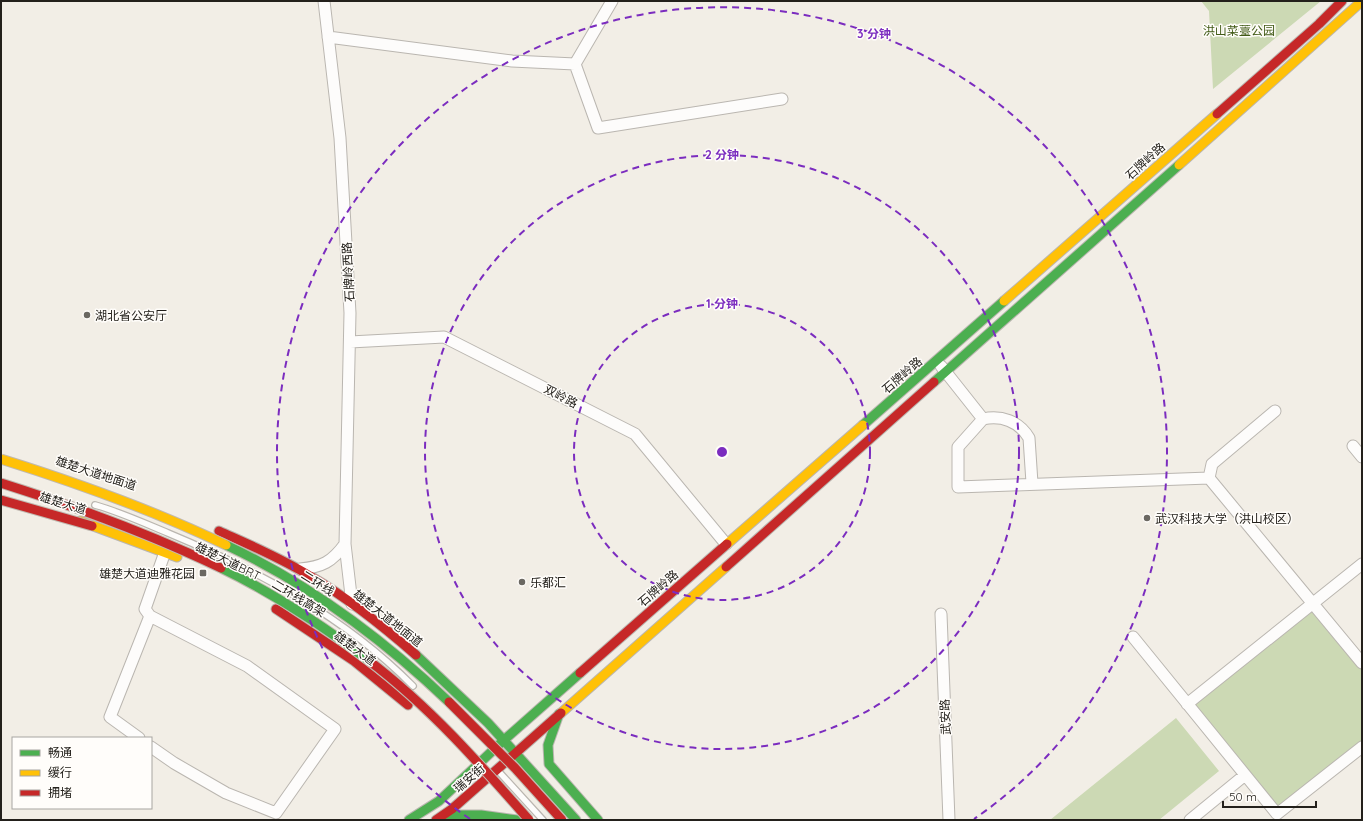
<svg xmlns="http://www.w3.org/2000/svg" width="1363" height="821" viewBox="0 0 1363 821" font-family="Quicksand,'Noto Sans SC',sans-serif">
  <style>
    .green { fill: #ccd9b4 }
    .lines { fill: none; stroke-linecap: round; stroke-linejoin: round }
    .lane-casing { stroke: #bab6b0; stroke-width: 8 }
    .street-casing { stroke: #bab6b0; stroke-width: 13 }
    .fast-casing { stroke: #bab6b0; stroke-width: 11 }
    .slow-casing { stroke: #bab6b0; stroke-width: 11 }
    .jam-casing { stroke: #bab6b0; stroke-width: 11 }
    .lane { stroke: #fdfcfb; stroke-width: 5.5 }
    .street { stroke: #fdfcfb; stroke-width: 11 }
    .fast { stroke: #4caf50; stroke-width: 9 }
    .slow { stroke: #ffc107; stroke-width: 9 }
    .jam { stroke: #c62828; stroke-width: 9 }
    .fast-bridge-casing { stroke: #c0b9b0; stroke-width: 11; stroke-linecap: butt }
    .slow-bridge-casing { stroke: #c0b9b0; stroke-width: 11; stroke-linecap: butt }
    .jam-bridge-casing { stroke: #c0b9b0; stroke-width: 11; stroke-linecap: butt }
    .fast-bridge { stroke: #4caf50; stroke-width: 9 }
    .slow-bridge { stroke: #ffc107; stroke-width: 9 }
    .jam-bridge { stroke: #c62828; stroke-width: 9 }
    .ring { fill: none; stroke: #7b2cbf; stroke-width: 2; stroke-dasharray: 7 5 }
    .poi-dot { fill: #6b6862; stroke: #fffdfa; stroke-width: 1.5 }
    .labels { text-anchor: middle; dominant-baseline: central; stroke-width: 3; stroke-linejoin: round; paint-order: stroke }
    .park-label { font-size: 12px; fill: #425b17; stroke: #fffdfa }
    .street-label { font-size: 12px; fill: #23201b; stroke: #fffdfa }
    .poi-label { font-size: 12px; fill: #23201b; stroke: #fffdfa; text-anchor: start }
    .centre { fill: #7b2cbf; stroke: #fffdfa; stroke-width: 2 }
    .ring-label { font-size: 12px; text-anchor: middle; font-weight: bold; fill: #7b2cbf; stroke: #fffdfa; stroke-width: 3; stroke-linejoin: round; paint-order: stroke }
  </style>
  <rect width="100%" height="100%" fill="#f2eee6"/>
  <!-- green -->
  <path class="green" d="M 1201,1 L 1321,1 L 1213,89 L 1209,11 Z
    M 1313,603 L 1362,663 L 1362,747 L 1277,814 L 1187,704 Z
    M 1176,718 L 1219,771 L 1159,820 L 1050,820 Z"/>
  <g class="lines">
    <defs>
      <path id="lane" d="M 95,505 C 120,512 144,523 168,533 C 257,570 345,617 413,686
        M 501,774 L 543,820"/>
      <path id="street" d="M 324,1 L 340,138 L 350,313 L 345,544
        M 328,37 L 512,61 L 575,64 L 598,128 L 782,99
        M 575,64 L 612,1
        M 350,342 L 444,337 L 635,434 L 726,544
        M 941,366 L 983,419 C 1001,415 1019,421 1029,438 L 1032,483
        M 1275,411 L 1212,464 L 1209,478 L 1362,663
        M 983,419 L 958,447 L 958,487 L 1209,478
        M 1353,446 L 1362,457
        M 300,569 C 322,567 332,562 345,544 L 352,604
        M 941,614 L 949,820
        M 1133,637 L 1277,814 L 1362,747
        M 1187,704 L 1362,564
        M 139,738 L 110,717 L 150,616
        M 151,747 L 174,763 L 226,793 L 276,813 L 335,729 L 247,666 L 150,616 L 145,609 L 165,552
        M 1190,820 L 1245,775"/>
      <path id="fast" d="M 934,382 L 1179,165
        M 863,425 L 1004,301
        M 416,655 L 488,723 L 576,820
        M 559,714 L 548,745 L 549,764 L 598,820
        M 444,815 L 481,815 L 517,820
        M 409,820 L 439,801 L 504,740 L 580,673"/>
      <path id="slow" d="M 1179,165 L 1362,1
        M 1004,301 L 1217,114
        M 80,521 L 177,557
        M 727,544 L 863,425
        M 561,713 L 726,567"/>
      <path id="jam" d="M 1217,114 L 1319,24 L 1342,1
        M 219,531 C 250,545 281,558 310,576 C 348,598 383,626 416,655
        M 726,567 L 934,382
        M 276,609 L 354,661 L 408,705
        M 580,673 L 727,544
        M 436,820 L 452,809 L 561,713"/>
    </defs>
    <!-- lane casing -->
    <use href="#lane" class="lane-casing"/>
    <!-- street casing -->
    <use href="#street" class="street-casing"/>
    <!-- fast casing -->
    <use href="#fast" class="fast-casing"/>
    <!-- slow casing -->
    <use href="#slow" class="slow-casing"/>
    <!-- jam casing -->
    <use href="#jam" class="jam-casing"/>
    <!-- lane -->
    <use href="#lane" class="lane"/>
    <!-- street -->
    <use href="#street" class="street"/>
    <!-- fast -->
    <use href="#fast" class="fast"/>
    <!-- slow -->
    <use href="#slow" class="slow"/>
    <!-- jam -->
    <use href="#jam" class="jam"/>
    <defs>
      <path id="fast-bridge" d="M 226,545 C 309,584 383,639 449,702
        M 221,568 C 273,593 322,625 368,660"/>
      <path id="slow-bridge" d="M 1,459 C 78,483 153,510 226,545"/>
      <path id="jam-bridge" d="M 1,483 C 77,507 150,534 221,568
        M 1,500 L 92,526
        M 368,660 C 429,706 479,763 529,820
        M 449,702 L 515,768 L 562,820"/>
    </defs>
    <!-- fast-bridge casing -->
    <use href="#fast-bridge" class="fast-bridge-casing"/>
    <!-- slow-bridge casing -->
    <use href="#slow-bridge" class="slow-bridge-casing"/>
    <!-- jam-bridge casing -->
    <use href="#jam-bridge" class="jam-bridge-casing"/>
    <!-- fast-bridge -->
    <use href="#fast-bridge" class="fast-bridge"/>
    <!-- slow-bridge -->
    <use href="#slow-bridge" class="slow-bridge"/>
    <!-- jam-bridge -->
    <use href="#jam-bridge" class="jam-bridge"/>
  </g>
  <!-- distance rings -->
  <g class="ring">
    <circle cx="722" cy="452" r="148"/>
    <circle cx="722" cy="452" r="297"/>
    <path d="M470 819A445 445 0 1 1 974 819"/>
  </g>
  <!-- markers -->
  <g class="poi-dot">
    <circle cx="87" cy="315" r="4"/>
    <circle cx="1147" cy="518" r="4"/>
    <rect x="199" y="569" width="8" height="8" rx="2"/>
    <circle cx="522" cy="582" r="4"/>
  </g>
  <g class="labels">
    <!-- park labels -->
    <g class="park-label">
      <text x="1239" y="30">洪山菜薹公园</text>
    </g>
    <!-- street labels -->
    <g class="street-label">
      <text transform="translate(1145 161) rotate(-42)">石牌岭路</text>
      <text transform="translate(348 272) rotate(-93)">石牌岭西路</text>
      <text transform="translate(902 375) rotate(-41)">石牌岭路</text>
      <text transform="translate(561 396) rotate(27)">双岭路</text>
      <text transform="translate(96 473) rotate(18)">雄楚大道地面道</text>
      <text transform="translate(63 503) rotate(17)">雄楚大道</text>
      <text transform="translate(228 561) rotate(26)">雄楚大道BRT</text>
      <text transform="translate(318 583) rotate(32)">二环线</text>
      <text transform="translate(658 588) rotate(-41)">石牌岭路</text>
      <text transform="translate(299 598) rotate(31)">二环线高架</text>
      <text transform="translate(388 618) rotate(38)">雄楚大道地面道</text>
      <text transform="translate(355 648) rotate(36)">雄楚大道</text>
      <text transform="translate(945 717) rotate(-92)">武安路</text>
      <text transform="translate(469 778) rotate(-41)">瑞安街</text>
    </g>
    <!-- poi labels -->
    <g class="poi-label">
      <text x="95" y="315">湖北省公安厅</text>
      <text x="1155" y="518">武汉科技大学（洪山校区）</text>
      <text x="195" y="573" text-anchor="end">雄楚大道迪雅花园</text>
      <text x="530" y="582">乐都汇</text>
    </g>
  </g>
  <circle cx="722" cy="452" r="6" class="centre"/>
  <g class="ring-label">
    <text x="874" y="38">3 分钟</text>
    <text x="722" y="159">2 分钟</text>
    <text x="722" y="308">1 分钟</text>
  </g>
  <!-- border -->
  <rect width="1363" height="821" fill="none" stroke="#23201b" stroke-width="4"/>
  <!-- legend -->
  <rect x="12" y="737" width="140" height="72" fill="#fffdfa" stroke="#a7a5a1"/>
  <rect x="20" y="750" width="20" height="6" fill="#4caf50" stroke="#a7a5a1"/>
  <text x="48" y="757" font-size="12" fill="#23201b">畅通</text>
  <rect x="20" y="770" width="20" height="6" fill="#ffc107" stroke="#a7a5a1"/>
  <text x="48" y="777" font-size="12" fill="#23201b">缓行</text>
  <rect x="20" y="790" width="20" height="6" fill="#c62828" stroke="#a7a5a1"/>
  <text x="48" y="797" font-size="12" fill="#23201b">拥堵</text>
  <!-- scale -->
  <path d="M1223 801v6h93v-6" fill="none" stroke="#23201b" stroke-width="2"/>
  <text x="1229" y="801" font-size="12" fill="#23201b" stroke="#fffdfa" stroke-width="3" paint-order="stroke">50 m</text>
</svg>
